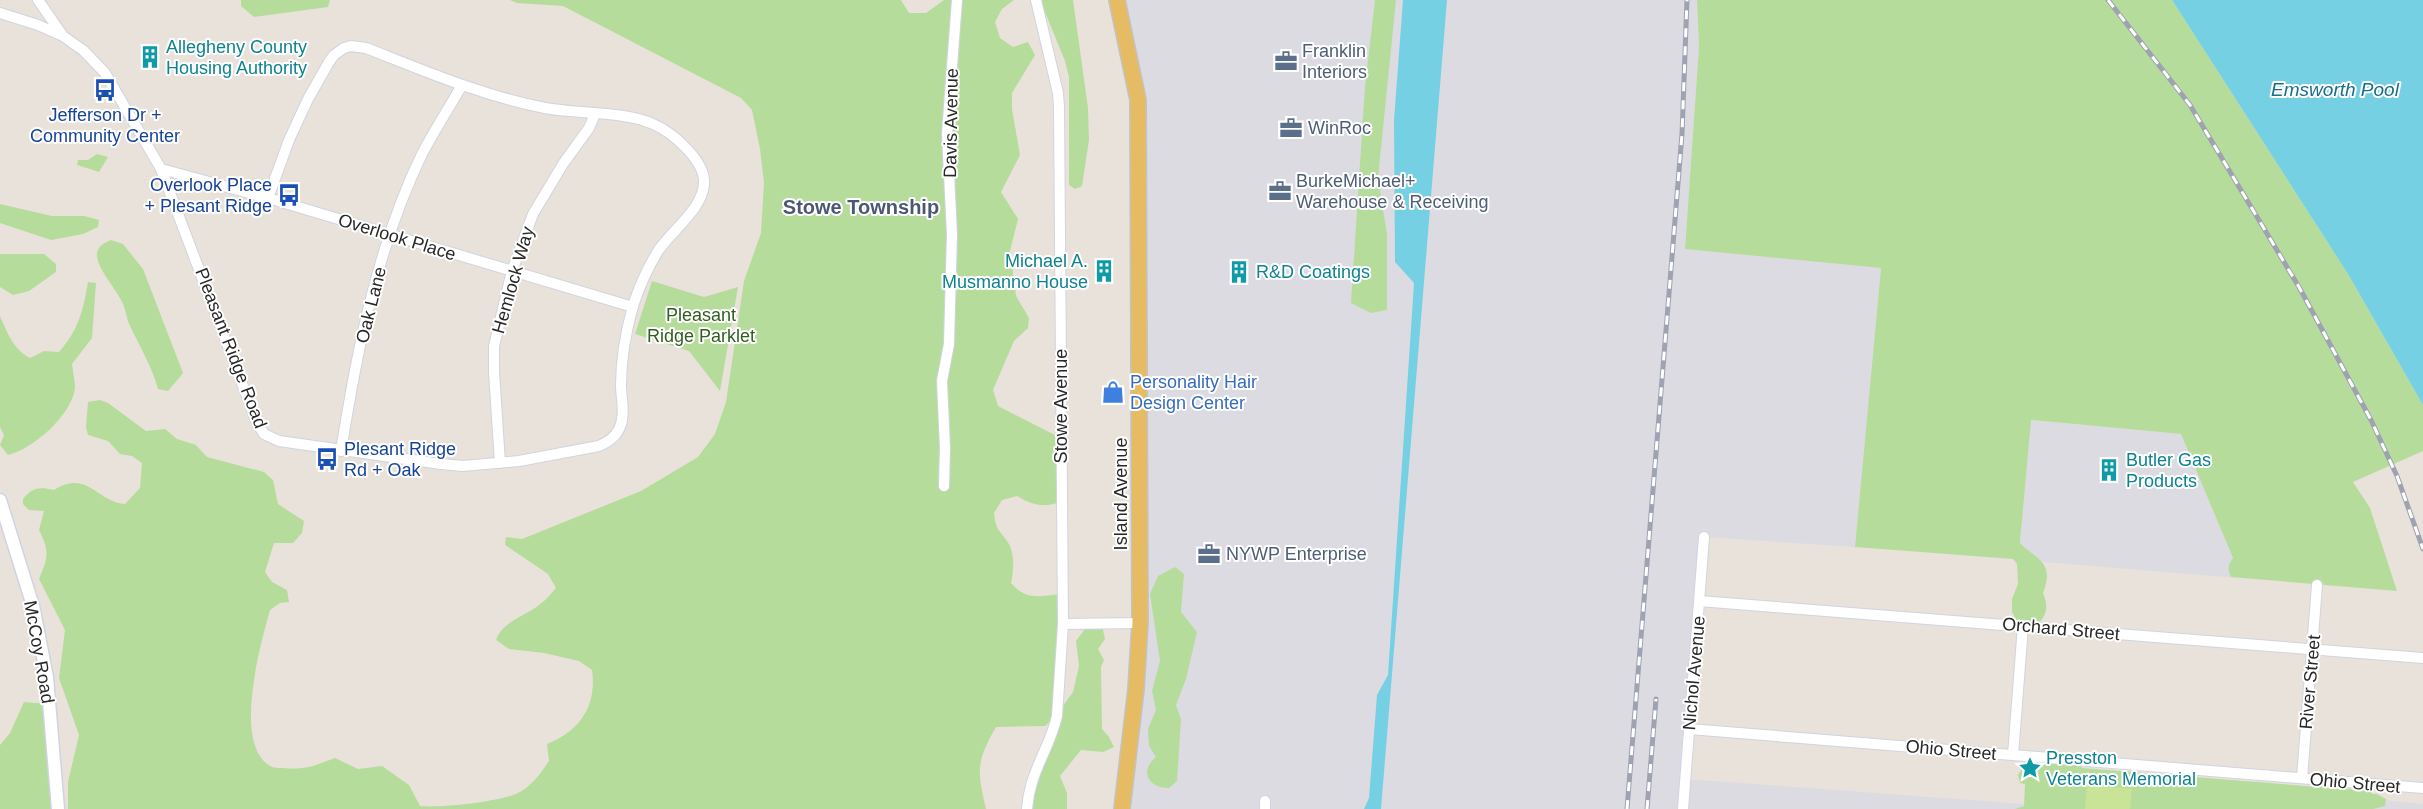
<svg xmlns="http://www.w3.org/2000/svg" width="2423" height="809" viewBox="0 0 2423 809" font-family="Arial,sans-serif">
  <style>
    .industrial { fill: #dcdbe2 }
    .green { fill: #b6dc9b }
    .pitch { fill: #c9e397 }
    .water { fill: #75d0e4 }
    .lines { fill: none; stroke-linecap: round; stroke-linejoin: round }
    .minor-casing { stroke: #d0d4e0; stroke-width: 12 }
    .tertiary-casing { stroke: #d0d4e0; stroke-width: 15 }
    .primary-casing { stroke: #c3c3c3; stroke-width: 18 }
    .minor { stroke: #fff; stroke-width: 10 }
    .tertiary { stroke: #fff; stroke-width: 12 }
    .primary { stroke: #e5bc64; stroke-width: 15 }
    .rail-casing { stroke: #9ea2b1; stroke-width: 5 }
    .rail { stroke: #fff; stroke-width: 3; stroke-dasharray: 9; stroke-linecap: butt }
    .labels { text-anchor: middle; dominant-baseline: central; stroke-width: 4; stroke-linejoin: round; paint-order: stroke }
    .culture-label { font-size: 18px; fill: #0d838f; stroke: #fff; text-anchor: start }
    .service-label { font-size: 18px; fill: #4e5e75; stroke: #fff; text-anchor: start }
    .transit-label { font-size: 18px; fill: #164399; stroke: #fff }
    .street-label { font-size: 18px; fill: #282828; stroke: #fff }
    .park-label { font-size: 18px; fill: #315e1f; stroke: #fff }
    .shop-label { font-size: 18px; fill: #366cbe; stroke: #fff; text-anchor: start }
    .water-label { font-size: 19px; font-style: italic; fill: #186e8c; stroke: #fff }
    .quarter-label { font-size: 20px; font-weight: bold; fill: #4c5774; stroke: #fff }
  </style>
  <rect width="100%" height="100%" fill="#e9e2da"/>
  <!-- industrial -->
  <path class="industrial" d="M 1117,0 L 1697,0 L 1699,47 L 1685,249 L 1881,268 L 1855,547 L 1704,537 L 1685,779 L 2024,804 L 2023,809 L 1122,809 L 1136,689 L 1138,100 Z
    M 2030,420 L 2181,434 L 2238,570 L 2238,578 L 2019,560 Z
    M 2371,799 L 2423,804 L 2423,809 L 2370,809 Z"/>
  <!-- green -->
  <path class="green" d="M 241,0 L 330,0 L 328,7 L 254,17 L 241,6 Z
    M 510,0 L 901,0 L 909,13 L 926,13 L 944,0 L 1014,0 L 1002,9 L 995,22 L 1000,38 L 1013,47 L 1028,42 L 1035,55 L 1012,93 L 1012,109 L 1020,155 L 1001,192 L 1018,219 L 1010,251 L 1016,296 L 1029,318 L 1028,328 L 1014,341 L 993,390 L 998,406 L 1059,437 L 1060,502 C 1044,508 1032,505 1017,496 L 1002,500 L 994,513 C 996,530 998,528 1007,541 C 1015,552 1014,570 1011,583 C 1027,601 1038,596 1061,594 L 1060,678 L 1051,721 L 1045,726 L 996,727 C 976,762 977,770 986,809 L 68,809 L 68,782 L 79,735 L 59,678 L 65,630 L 39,579 C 48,557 50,552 39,530 L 44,511 L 29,510 L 23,504 L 23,499 C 33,487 39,487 54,490 C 87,469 97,502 125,504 L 140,488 L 142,463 L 132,456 L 120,454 L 108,441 L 88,435 L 86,427 L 88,402 L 100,400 L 108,403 L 146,431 L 165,429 L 177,439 L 196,445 L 207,457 L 264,472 L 273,480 L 278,504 L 304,521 L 302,533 L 293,543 L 274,543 L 265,572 L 272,582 L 287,590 L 289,602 L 280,603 L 270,610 C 261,643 231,747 272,767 C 275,768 280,768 283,768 C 307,770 313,766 335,758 L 358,769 L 382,766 L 409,785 L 420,806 C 442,808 496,802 516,794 C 531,787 540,774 549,761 L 547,744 C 580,731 597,706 592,670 L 579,661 L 544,653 L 509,649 L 496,640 C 503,621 524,617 539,605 C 545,601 551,594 556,588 L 548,574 L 505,545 L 506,537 L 522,539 L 641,491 L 698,457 L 715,434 L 726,402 L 744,281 L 761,233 L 764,183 L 760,149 L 752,110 L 741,98 L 563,6 L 517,3 Z
    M 1040,0 L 1073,0 L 1088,108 L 1089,140 L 1082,186 L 1075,189 L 1069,185 L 1069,77 L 1065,61 Z
    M 1375,0 L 1396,0 L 1378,178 L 1387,234 L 1387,310 L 1371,313 L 1351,303 L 1365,86 Z
    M 1697,0 L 2172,0 L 2348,274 L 2423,405 L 2423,451 L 2353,482 L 2370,508 L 2397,591 L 2231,577 C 2227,569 2228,565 2233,558 L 2181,434 L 2031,420 L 2020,543 C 2037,560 2055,562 2043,593 C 2049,607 2047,615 2036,626 L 2019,625 L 2012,612 L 2012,599 L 2018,584 L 2017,564 L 2013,559 L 1855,547 L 1881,268 L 1685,249 L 1699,47 Z
    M 97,154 L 108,157 L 99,172 L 77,165 L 78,160 L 88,160 Z
    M 0,204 L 52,216 L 84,216 L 99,220 L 98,227 L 83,234 L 51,240 L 0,223 Z
    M 111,240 L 123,244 L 143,269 L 183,373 L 168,391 L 158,389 C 152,367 140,347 130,326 C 126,318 126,308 121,300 C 115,288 98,269 97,256 C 96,247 104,243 111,240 Z
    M 0,254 L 44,254 L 56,264 L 56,272 L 29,291 L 13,295 L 0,287 Z
    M 652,281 L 704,297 L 738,287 L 720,391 L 689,351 L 635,334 Z
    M 88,282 L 96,283 L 92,338 L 72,364 C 73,372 75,381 75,388 C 72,415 33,449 8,455 L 0,445 L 4,435 L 0,427 L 0,316 C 7,332 13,349 30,358 L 44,351 L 59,352 C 79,329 83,311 88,282 Z
    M 1175,567 L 1184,574 L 1181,612 L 1197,632 L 1186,679 L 1176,705 L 1181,719 L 1177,781 L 1169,788 C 1148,788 1139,771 1156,757 L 1149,746 L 1148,729 L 1156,710 L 1152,691 L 1160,661 L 1150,594 L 1158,576 Z
    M 1102,625 L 1105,639 L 1098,649 L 1104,660 L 1101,667 L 1102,729 L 1109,737 L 1114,747 L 1103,752 L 1081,750 L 1060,776 L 1067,793 L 1067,809 L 1029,809 L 1060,710 L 1073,692 L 1079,666 L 1076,641 L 1087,626 Z
    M 24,702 L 47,704 L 56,809 L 0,809 L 0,745 L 10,733 Z
    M 2040,758 L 2076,761 L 2082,768 L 2318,787 L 2324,783 L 2335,785 L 2337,788 L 2372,791 L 2372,794 L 2377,794 L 2386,799 L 2385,806 L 2373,809 L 2015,809 L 2024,806 L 2025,784 L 2020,783 L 2018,775 L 2023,767 L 2027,767 L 2027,763 L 2035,764 Z"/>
  <!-- pitch -->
  <path class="pitch" d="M 2087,784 L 2132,789 L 2130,809 L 2085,809 Z"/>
  <!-- water -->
  <path class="water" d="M 1403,0 L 1447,0 L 1381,809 L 1364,809 L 1369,798 L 1377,695 L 1388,675 L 1414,283 L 1395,262 L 1394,120 Z
    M 2172,0 L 2423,0 L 2423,405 L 2348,274 Z"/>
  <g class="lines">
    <defs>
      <path id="minor" d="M 38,0 L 63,36
        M 0,13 L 38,25 L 63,36 L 84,51 L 105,73 L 161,169 L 257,423 L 264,434 L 279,441 L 441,464 L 463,466 L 519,461 L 599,446 C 607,442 615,438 619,429 C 626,415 621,399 621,385 C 621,359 626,331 633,306 C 639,287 647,269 658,251 C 672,230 702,210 704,184 C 706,161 672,132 653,124 C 626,111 576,114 545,108 C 483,96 425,71 366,48 L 351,46 L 344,48 L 334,55 L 329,62 L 308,99 L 289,140 L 268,198
        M 161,169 L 268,198 L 633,307
        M 341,451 C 357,350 377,247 422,154 C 434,131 449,108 462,85
        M 500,463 L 494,372 L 494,346 L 512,271 L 533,214 L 563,164 L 589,128 L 595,114
        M 944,486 L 945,448 L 942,381 L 949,344 L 952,234 L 947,134 L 957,0
        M 1699,601 L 2423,658
        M 1063,624 L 1140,623
        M 1689,729 L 2423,788
        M 2013,755 L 2023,626
        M 2302,778 L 2317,585
        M 1027,809 C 1030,770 1049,751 1057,716 L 1063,624 L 1059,107 L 1058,93 L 1036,0
        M 1265,809 L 1265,801
        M 1683,809 L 1704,537"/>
      <path id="tertiary" d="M 0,500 L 33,606 L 47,677 L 58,809"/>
      <path id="primary" d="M 1117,0 L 1138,100 L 1140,623 L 1136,689 L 1122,809"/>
    </defs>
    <!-- minor casing -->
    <use href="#minor" class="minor-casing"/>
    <!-- tertiary casing -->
    <use href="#tertiary" class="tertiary-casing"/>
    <!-- primary casing -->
    <use href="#primary" class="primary-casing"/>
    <!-- minor -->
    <use href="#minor" class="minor"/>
    <!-- tertiary -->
    <use href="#tertiary" class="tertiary"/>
    <!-- primary -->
    <use href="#primary" class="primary"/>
    <defs>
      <path id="rail" d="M 2108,0 L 2190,105 L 2299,287 L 2371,420 L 2397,476 L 2423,549
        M 1627,809 L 1682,134 L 1687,0
        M 1647,809 L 1656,699"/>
    </defs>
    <!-- rail casing -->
    <use href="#rail" class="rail-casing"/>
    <!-- rail -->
    <use href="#rail" class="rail"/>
  </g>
  <!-- icons -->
  <defs>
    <symbol id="building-bare" viewBox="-9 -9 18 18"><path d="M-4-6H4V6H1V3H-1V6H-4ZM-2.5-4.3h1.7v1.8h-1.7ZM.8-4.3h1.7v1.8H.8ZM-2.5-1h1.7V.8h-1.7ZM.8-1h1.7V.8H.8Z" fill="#0f9aa8" stroke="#fff" stroke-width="2.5" paint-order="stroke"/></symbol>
    <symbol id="office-bare" viewBox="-9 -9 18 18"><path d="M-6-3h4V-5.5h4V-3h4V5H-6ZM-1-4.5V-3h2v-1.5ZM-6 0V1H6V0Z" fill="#5c6f8a" stroke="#fff" stroke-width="2.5" paint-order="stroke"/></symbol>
    <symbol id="bus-bare" viewBox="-9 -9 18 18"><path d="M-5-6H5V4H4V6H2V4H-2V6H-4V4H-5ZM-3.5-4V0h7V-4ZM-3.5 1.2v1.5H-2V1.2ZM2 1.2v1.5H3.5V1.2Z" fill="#1a4fb4" stroke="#fff" stroke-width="2.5" paint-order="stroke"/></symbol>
    <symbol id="shop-bare" viewBox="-9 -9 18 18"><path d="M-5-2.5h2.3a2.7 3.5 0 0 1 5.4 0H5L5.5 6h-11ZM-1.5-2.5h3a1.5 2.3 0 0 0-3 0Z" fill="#3f7fe0" stroke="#fff" stroke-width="2.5" paint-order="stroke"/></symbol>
    <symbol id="sight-bare" viewBox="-9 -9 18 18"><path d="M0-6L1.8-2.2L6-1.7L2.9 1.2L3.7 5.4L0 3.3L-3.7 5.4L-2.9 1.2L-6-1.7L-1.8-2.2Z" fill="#0f9aa8" stroke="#fff" stroke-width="2.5" paint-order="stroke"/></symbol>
  </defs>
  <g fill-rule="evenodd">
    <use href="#building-bare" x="134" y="41" width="32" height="32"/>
    <use href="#office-bare" x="1270" y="45" width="32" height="32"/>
    <use href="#bus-bare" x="89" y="74" width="32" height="32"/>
    <use href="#office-bare" x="1275" y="112" width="32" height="32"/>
    <use href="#office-bare" x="1264" y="175" width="32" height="32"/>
    <use href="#bus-bare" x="273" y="179" width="32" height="32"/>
    <use href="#building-bare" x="1088" y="255" width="32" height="32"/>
    <use href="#building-bare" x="1223" y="256" width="32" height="32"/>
    <use href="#shop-bare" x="1097" y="376" width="32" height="32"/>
    <use href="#bus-bare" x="311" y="443" width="32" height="32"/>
    <use href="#building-bare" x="2093" y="454" width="32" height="32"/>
    <use href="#office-bare" x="1193" y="538" width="32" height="32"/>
    <use href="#sight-bare" x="2014" y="752" width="32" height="32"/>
  </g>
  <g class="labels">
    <!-- culture labels -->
    <g class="culture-label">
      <text x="166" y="47">Allegheny County<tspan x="166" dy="21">Housing Authority</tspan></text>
      <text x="1088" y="261" text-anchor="end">Michael A.<tspan x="1088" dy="21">Musmanno House</tspan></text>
      <text x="1256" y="272">R&amp;D Coatings</text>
      <text x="2126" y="460">Butler Gas<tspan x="2126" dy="21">Products</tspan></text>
      <text x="2046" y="758">Presston<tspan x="2046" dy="21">Veterans Memorial</tspan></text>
    </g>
    <!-- service labels -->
    <g class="service-label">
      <text x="1302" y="51">Franklin<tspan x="1302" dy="21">Interiors</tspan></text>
      <text x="1308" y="128">WinRoc</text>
      <text x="1296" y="181">BurkeMichael+<tspan x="1296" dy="21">Warehouse &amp; Receiving</tspan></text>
      <text x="1226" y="554">NYWP Enterprise</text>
    </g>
    <!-- transit labels -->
    <g class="transit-label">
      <text x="105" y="115">Jefferson Dr +<tspan x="105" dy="21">Community Center</tspan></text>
      <text x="272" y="185" text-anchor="end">Overlook Place<tspan x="272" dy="21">+ Plesant Ridge</tspan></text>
      <text x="344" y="449" text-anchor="start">Plesant Ridge<tspan x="344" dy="21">Rd + Oak</tspan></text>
    </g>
    <!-- street labels -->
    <g class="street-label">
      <text transform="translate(951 123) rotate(-89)">Davis Avenue</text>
      <text transform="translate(397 237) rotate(17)">Overlook Place</text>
      <text transform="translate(513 280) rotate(-74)">Hemlock Way</text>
      <text transform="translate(371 305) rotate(-76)">Oak Lane</text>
      <text transform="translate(231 348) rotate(69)">Pleasant Ridge Road</text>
      <text transform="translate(1061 406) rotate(-90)">Stowe Avenue</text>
      <text transform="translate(1121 494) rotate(-90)">Island Avenue</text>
      <text transform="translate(2061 629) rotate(5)">Orchard Street</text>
      <text transform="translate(39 652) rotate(80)">McCoy Road</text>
      <text transform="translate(1694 673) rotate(-85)">Nichol Avenue</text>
      <text transform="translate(2310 682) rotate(-85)">River Street</text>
      <text transform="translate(1951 750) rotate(5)">Ohio Street</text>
      <text transform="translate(2355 783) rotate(5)">Ohio Street</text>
    </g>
    <!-- park labels -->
    <g class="park-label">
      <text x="701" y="315">Pleasant<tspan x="701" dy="21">Ridge Parklet</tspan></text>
    </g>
    <!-- shop labels -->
    <g class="shop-label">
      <text x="1130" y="382">Personality Hair<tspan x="1130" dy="21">Design Center</tspan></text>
    </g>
    <!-- water labels -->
    <g class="water-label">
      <text x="2335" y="89">Emsworth Pool</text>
    </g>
    <!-- quarter labels -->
    <g class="quarter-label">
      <text x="861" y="207">Stowe Township</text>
    </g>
  </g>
</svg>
